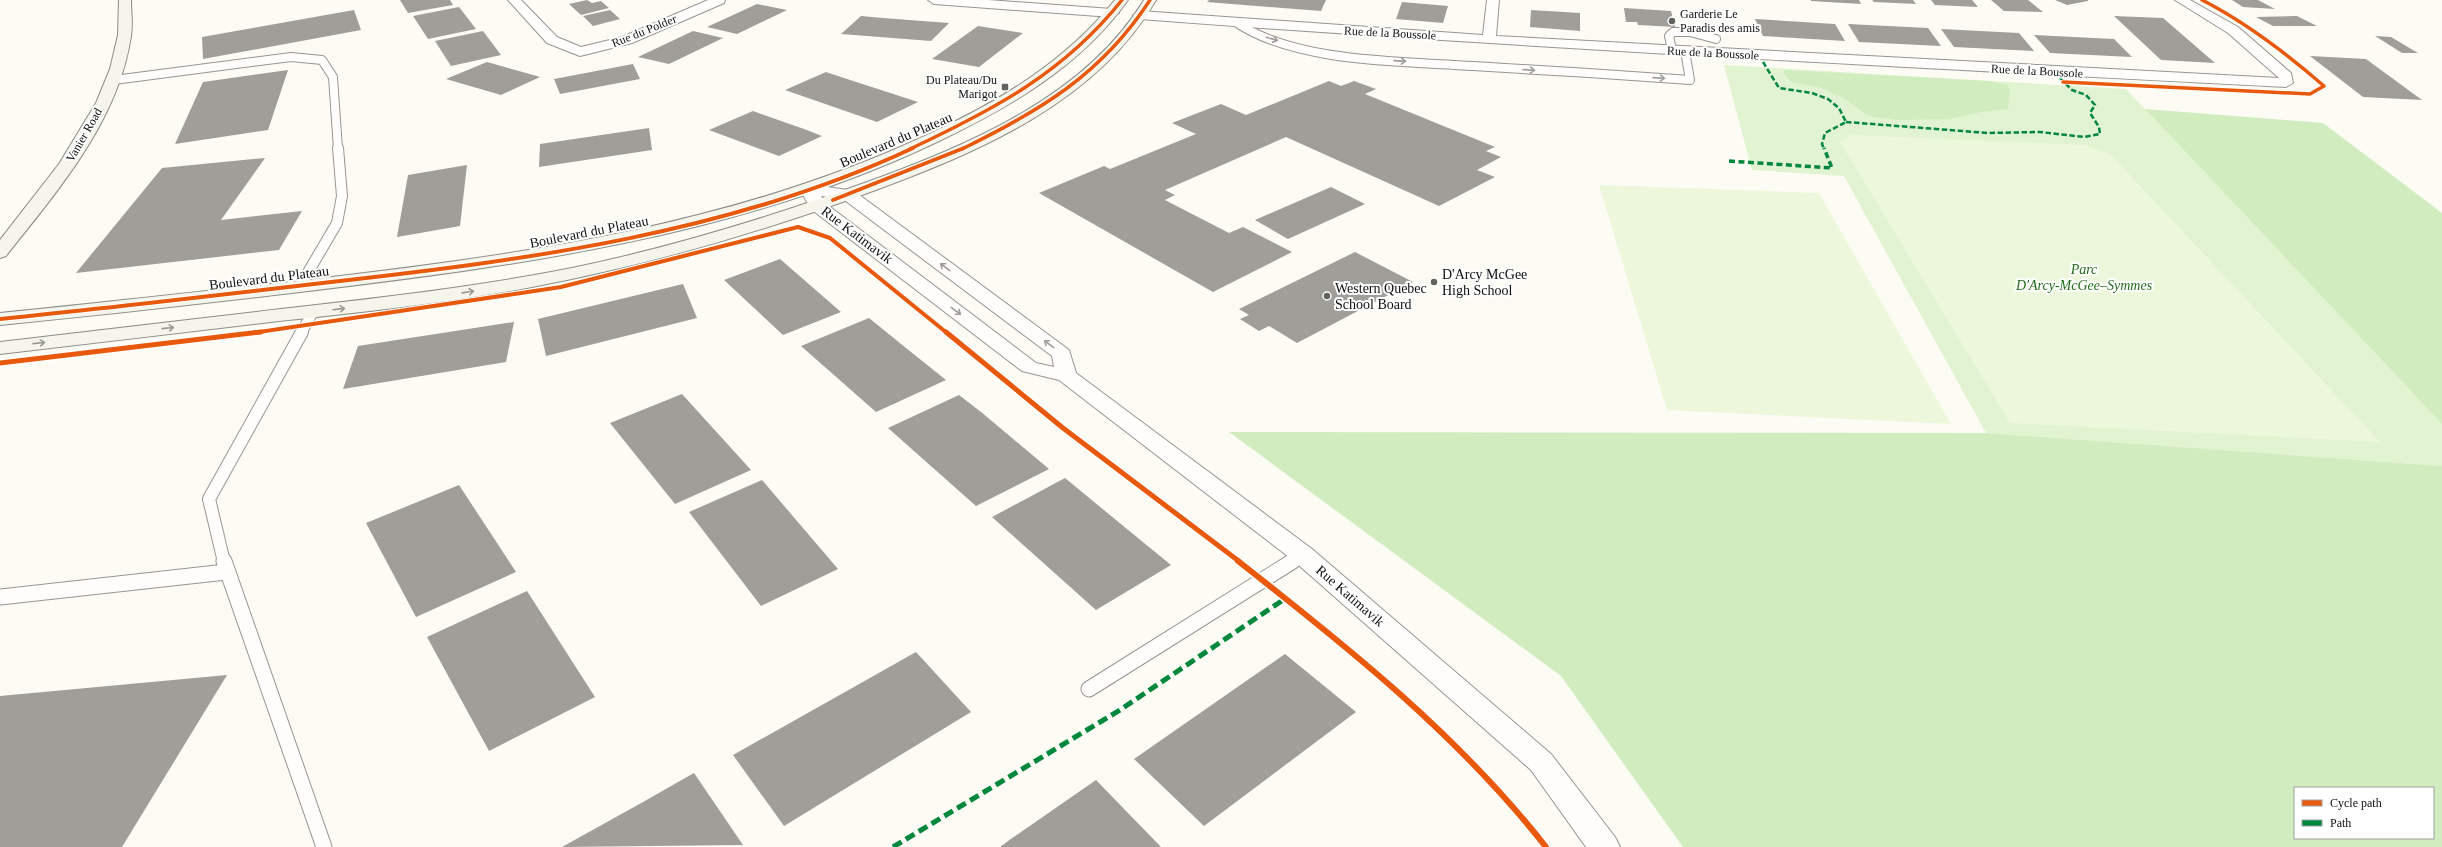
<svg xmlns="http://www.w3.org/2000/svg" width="2442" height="847" viewBox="0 0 2442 847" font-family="'Times New Roman',serif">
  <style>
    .green { fill: #e2f3d2 }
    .forest { fill: #d1ecbf; fill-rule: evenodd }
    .pitch { fill: #edf7dc }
    .building { fill: #a09e99 }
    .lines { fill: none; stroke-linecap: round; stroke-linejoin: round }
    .service-far3-casing { stroke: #969592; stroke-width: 10 }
    .service-far2-casing { stroke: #969592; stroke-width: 12 }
    .service-far1-casing { stroke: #969592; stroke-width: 14 }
    .service-casing { stroke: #969592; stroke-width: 17 }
    .minor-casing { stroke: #969592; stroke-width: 2 }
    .secondary-casing { stroke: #8c8c89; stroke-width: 2 }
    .service-far3 { stroke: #fffefd; stroke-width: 8 }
    .service-far2 { stroke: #fffefd; stroke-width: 10 }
    .service-far1 { stroke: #fffefd; stroke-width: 12 }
    .service { stroke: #fffefd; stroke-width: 15 }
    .minor { fill: #fffefd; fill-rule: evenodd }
    .secondary { fill: #f5f5eb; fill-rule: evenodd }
    .quiet-far2 { stroke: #00873e; stroke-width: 2.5; stroke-dasharray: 5.5 2.5; stroke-linecap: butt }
    .quiet-far1 { stroke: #00873e; stroke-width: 3.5; stroke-dasharray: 6 3.5; stroke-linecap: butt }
    .quiet { stroke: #00873e; stroke-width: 5; stroke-dasharray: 10 5; stroke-linecap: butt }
    .cycleway-far3-casing { stroke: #fff; stroke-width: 5 }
    .cycleway-far2-casing { stroke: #fff; stroke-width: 6 }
    .cycleway-far1-casing { stroke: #fff; stroke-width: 8 }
    .cycleway-casing { stroke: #fff; stroke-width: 9 }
    .cycleway-far3 { stroke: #e8590c; stroke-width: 3.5 }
    .cycleway-far2 { stroke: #e8590c; stroke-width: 4 }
    .cycleway-far1 { stroke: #e8590c; stroke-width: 5 }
    .cycleway { stroke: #e8590c; stroke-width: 6 }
    .oneway { stroke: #9f9e9e }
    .oneway2 { stroke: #999993 }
    .poi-dot { fill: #62625f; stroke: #fff; stroke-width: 1.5 }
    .labels { text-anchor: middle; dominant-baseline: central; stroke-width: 4; stroke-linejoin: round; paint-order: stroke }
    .far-poi-label { font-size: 12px; fill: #0f0f0f; stroke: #fff; text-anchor: start }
    .far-street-label { font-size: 12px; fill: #0f0f0f; stroke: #fff }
    .street-label { font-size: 14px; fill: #0f0f0f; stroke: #fff }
    .park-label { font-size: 14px; font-style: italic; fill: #226d19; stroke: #fff }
    .poi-label { font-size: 14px; fill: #0f0f0f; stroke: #fff; text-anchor: start }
  </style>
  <rect width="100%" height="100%" fill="#fcfbf4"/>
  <!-- green -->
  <path class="green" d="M 1724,65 L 2126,89 L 2442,424 L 2442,466 L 1986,433 L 1844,176 L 1752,170 Z"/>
  <!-- forest -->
  <path class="forest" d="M 1785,70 L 1987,81 L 2008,85 L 2010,93 L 2008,109 L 1981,112 L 1949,119 L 1897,120 L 1874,117 L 1864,113 L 1847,100 L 1822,88 L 1791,82 L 1783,73 Z
    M 2145,109 L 2323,123 L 2442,213 L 2442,424 Z
    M 1229,432 L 1986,433 L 2442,466 L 2442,847 L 1683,847 L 1561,676 ZM 2295,788 L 2433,788 L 2433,838 L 2295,838 Z"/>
  <!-- pitch -->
  <path class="pitch" d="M 1852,135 L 2084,145 L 2110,154 L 2380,442 L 2010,423 L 1840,142 Z
    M 1599,185 L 1819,193 L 1951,424 L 1667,410 Z"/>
  <!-- building -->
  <path class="building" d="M 400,0 L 450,0 L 453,5 L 408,13 Z
    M 587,0 L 592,3 L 601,1 L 609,8 L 581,15 L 569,4 Z
    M 1209,0 L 1326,0 L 1321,11 L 1207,2 Z
    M 1811,0 L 1859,0 L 1861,4 L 1811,1 Z
    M 1872,0 L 1913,0 L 1916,4 L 1874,2 Z
    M 1931,0 L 1972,0 L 1978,7 L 1935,5 Z
    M 1991,0 L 2028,0 L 2043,12 L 2004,11 Z
    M 2055,0 L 2088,0 L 2088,1 L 2067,5 Z
    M 2232,0 L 2258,0 L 2275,9 L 2243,7 Z
    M 1402,2 L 1448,6 L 1443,23 L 1396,19 Z
    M 757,4 L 787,10 L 737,34 L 707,27 Z
    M 459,7 L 476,29 L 428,39 L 413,16 Z
    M 1624,8 L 1671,11 L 1675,27 L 1638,25 L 1637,22 L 1626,22 Z
    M 354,10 L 361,30 L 203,59 L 202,37 Z
    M 610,10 L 620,19 L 593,26 L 583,16 Z
    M 1531,10 L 1580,13 L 1580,31 L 1530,27 Z
    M 861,16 L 883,18 L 949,23 L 931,41 L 841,34 Z
    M 2114,16 L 2163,18 L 2215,63 L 2161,60 Z
    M 2297,16 L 2317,26 L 2273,26 L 2256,17 Z
    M 1755,19 L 1835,24 L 1845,41 L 1763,36 Z
    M 1848,24 L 1928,28 L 1941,46 L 1859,42 Z
    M 978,26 L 1023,33 L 979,67 L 932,59 Z
    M 1941,29 L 2019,33 L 2034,51 L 1954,47 Z
    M 483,31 L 501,55 L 451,66 L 435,41 Z
    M 693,31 L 723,38 L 669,64 L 638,57 Z
    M 2034,35 L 2114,39 L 2132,57 L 2050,53 Z
    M 2375,36 L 2391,37 L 2418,53 L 2402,53 Z
    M 2310,56 L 2366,59 L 2422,100 L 2363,97 Z
    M 487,62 L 526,73 L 540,77 L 501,95 L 446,79 Z
    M 633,64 L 640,79 L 560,94 L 554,79 Z
    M 288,70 L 268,130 L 175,144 L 203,82 Z
    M 826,72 L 844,78 L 918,102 L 877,122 L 785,90 Z
    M 1329,81 L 1341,86 L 1354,81 L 1376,89 L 1365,94 L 1495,147 L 1486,151 L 1501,157 L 1477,170 L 1495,177 L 1439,206 L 1286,137 L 1165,190 L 1175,195 L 1165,200 L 1229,233 L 1243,227 L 1292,252 L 1213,292 L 1039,193 L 1104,166 L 1110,169 L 1196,134 L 1172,123 L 1221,104 L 1246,115 Z
    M 753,111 L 804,129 L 822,136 L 779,156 L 709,130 Z
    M 649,128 L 652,150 L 539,167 L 540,144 Z
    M 265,158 L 221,220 L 302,211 L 279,250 L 76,273 L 162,168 Z
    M 467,165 L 460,226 L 397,237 L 408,175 Z
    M 1331,187 L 1365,204 L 1288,239 L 1255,220 Z
    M 1355,252 L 1413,282 L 1297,343 L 1269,326 L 1259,331 L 1240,319 L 1249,315 L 1239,309 Z
    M 780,259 L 795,272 L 841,312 L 783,335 L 724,280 Z
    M 683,284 L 697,318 L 546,356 L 538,319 Z
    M 869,318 L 906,348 L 946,380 L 876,412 L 801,346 Z
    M 514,322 L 506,362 L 343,389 L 358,346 Z
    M 682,394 L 751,470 L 675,504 L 610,423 Z
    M 959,395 L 981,412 L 1049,469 L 976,506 L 888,428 Z
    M 1065,478 L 1116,520 L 1171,565 L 1096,610 L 992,517 Z
    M 762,480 L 838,569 L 761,606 L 689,512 Z
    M 459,485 L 516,572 L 416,617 L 366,523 Z
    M 527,591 L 595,697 L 489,751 L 427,637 Z
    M 916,652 L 971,712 L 784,826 L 733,755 Z
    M 1285,654 L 1356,712 L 1204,826 L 1134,759 Z
    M 227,675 L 122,847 L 0,847 L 0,696 Z
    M 694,773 L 743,845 L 562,847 L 643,802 Z
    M 1096,780 L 1161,847 L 1000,847 L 1008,841 Z"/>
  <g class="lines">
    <defs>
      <path id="service-far3" d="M 1237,23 C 1297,63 1402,61 1473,66 C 1545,70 1618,75 1690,80 L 1685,51
        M 1672,50 L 1669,36 L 1673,32 L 1690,32 L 1716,39
        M 114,80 L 291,57 L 322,60 L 333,77 L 338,149"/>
      <path id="service-far2" d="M 300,286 L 337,223 L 342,196 L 338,148
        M 301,333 L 313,312"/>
      <path id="service-far1" d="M 224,562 L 209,499 L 302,332
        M 1291,562 L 1303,555"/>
      <path id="service" d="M 224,561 L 324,847
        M 0,597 L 226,572
        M 1089,689 L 1293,561"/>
      <path id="minor" d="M 508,0 L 521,0 L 557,37 L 581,47 L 622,37 L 708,0 L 725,0 L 724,3 L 632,43 L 580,56 L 547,43 Z
        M 928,0 L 988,0 L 1112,9 L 1119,13 L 1112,17 L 934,4 Z
        M 1487,0 L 1499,0 L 1496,36 L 2279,78 L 2228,33 L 2175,0 L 2190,0 L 2238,27 L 2291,73 L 2293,83 L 2286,87 C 1904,67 1522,48 1140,19 L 1133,15 L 1140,11 L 1483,35 Z
        M 808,184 L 854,191 L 1069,350 L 1076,373 L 1312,549 L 1551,754 L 1615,837 L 1620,847 L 1586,847 L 1531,770 L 1294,561 L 1059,380 L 1022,371 L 812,210 L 799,189 L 802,185 ZM 821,196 L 843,199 L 1052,356 L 1054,367 L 1036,363 L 825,203 Z"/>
      <path id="secondary" d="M 119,0 L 131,0 C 131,12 133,25 131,36 C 118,122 58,190 6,256 L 0,258 L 0,240 L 59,164 L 96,103 L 110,69 L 118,35 Z
        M 1115,0 L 1128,0 C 1080,67 1010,107 937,142 C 738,237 517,266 300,292 C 200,304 100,315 0,325 L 0,313 C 103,303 205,291 307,280 C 520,255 733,226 929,134 C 1000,101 1065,62 1115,0 Z
        M 1144,0 L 1156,0 C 1097,102 979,152 873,191 C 762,232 648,265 532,287 C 448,303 363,312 279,321 C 186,332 93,343 0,354 L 0,342 C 94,331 187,320 281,309 C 378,298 476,287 572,268 C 673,247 771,217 867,182 C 968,145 1085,97 1144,0 Z"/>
    </defs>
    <!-- service-far3 casing -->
    <use href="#service-far3" class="service-far3-casing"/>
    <!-- service-far2 casing -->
    <use href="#service-far2" class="service-far2-casing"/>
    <!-- service-far1 casing -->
    <use href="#service-far1" class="service-far1-casing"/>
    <!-- service casing -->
    <use href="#service" class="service-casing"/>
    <!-- minor casing -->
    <use href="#minor" class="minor-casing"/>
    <!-- secondary casing -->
    <use href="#secondary" class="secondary-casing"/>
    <!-- service-far3 -->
    <use href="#service-far3" class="service-far3"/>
    <!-- service-far2 -->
    <use href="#service-far2" class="service-far2"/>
    <!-- service-far1 -->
    <use href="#service-far1" class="service-far1"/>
    <!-- service -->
    <use href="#service" class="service"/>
    <!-- minor -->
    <use href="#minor" class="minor"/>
    <!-- secondary -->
    <use href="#secondary" class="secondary"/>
    <!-- quiet-far2 -->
    <path class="quiet-far2" d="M 1763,62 L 1779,88 L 1812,93 L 1828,99 L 1839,108 L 1846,122 L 1825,133 L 1822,144 L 1824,149
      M 1846,122 L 1988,133 L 2040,132 L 2084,137 L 2100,134 L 2099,127 L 2090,113 L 2095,105 L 2086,95 L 2072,90 L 2054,72"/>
    <!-- quiet-far1 -->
    <path class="quiet-far1" d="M 1729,161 L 1832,168 L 1824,148"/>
    <!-- quiet -->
    <path class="quiet" d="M 893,847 L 1120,710 L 1286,598"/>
    <defs>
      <path id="cycleway-far3" d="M 2063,82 L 2310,94 L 2324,86 C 2286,53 2247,23 2202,0
        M 910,149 C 993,110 1064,73 1122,0
        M 962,149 C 1040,111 1102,74 1150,0"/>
      <path id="cycleway-far2" d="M 833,200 L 964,148
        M 0,319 C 110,308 221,295 331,282 C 527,260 732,233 913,148
        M 253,333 L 561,287 L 798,227 L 830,238 L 947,333"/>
      <path id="cycleway-far1" d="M 946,332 L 1063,428 L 1240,562
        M 0,363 L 261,332"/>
      <path id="cycleway" d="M 1238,561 C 1349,648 1459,736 1546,847"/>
    </defs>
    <!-- cycleway-far3 casing -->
    <use href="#cycleway-far3" class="cycleway-far3-casing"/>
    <!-- cycleway-far2 casing -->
    <use href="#cycleway-far2" class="cycleway-far2-casing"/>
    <!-- cycleway-far1 casing -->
    <use href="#cycleway-far1" class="cycleway-far1-casing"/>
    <!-- cycleway casing -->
    <use href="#cycleway" class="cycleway-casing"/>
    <!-- cycleway-far3 -->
    <use href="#cycleway-far3" class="cycleway-far3"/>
    <!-- cycleway-far2 -->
    <use href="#cycleway-far2" class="cycleway-far2"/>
    <!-- cycleway-far1 -->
    <use href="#cycleway-far1" class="cycleway-far1"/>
    <!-- cycleway -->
    <use href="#cycleway" class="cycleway"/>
  </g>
  <!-- one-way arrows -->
  <defs><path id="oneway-shaft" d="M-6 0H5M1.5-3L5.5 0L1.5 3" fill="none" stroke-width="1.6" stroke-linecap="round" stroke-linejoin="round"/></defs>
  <g class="oneway">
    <use href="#oneway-shaft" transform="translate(1272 39) rotate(16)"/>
    <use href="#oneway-shaft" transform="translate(1400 61) rotate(4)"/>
    <use href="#oneway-shaft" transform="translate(1529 70) rotate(4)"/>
    <use href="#oneway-shaft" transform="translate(1659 78) rotate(4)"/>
    <use href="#oneway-shaft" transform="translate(945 267) rotate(-143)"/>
    <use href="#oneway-shaft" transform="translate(956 311) rotate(37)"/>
    <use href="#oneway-shaft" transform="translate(1049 344) rotate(-143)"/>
  </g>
  <g class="oneway2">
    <use href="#oneway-shaft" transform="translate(468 292) rotate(-8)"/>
    <use href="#oneway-shaft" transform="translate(339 309) rotate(-7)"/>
    <use href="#oneway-shaft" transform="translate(168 328) rotate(-6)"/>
    <use href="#oneway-shaft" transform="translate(39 343) rotate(-6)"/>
  </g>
  <!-- markers -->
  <g class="poi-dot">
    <circle cx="1672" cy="21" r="4"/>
    <rect x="1001" y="83" width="8" height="8" rx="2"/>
    <circle cx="1434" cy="282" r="4"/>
    <circle cx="1327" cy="296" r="4"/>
  </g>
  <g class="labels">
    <!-- far-poi labels -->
    <g class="far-poi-label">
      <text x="1680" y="14">Garderie Le<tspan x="1680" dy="14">Paradis des amis</tspan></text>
      <text x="997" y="80" text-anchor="end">Du Plateau/Du<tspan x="997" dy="14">Marigot</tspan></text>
    </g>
    <!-- far-street labels -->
    <g class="far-street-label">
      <text transform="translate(644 31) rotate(-22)">Rue du Polder</text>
      <text transform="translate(1390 33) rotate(3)">Rue de la Boussole</text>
      <text transform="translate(1713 53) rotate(3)">Rue de la Boussole</text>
      <text transform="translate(2037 71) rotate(3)">Rue de la Boussole</text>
      <text transform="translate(84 135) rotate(-60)">Vanier Road</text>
    </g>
    <!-- street labels -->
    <g class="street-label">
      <text transform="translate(896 140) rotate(-23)">Boulevard du Plateau</text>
      <text transform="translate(589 232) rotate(-11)">Boulevard du Plateau</text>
      <text transform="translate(857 235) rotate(37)">Rue Katimavik</text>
      <text transform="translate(269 278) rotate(-7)">Boulevard du Plateau</text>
      <text transform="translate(1350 596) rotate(41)">Rue Katimavik</text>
    </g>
    <!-- park labels -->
    <g class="park-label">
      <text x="2084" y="269">Parc<tspan x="2084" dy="16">D'Arcy-McGee–Symmes</tspan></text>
    </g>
    <!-- poi labels -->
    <g class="poi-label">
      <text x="1442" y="274">D'Arcy McGee<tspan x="1442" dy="16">High School</tspan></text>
      <text x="1335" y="288">Western Quebec<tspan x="1335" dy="16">School Board</tspan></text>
    </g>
  </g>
  <!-- legend -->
  <rect x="2294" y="787" width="140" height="52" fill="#ffffff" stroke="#9f9f9f"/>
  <rect x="2302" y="800" width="20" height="6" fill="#e8590c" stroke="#9f9f9f"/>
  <text x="2330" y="807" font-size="12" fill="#0f0f0f">Cycle path</text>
  <rect x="2302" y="820" width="20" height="6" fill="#00873e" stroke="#9f9f9f"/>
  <text x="2330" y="827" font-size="12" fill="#0f0f0f">Path</text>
</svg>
